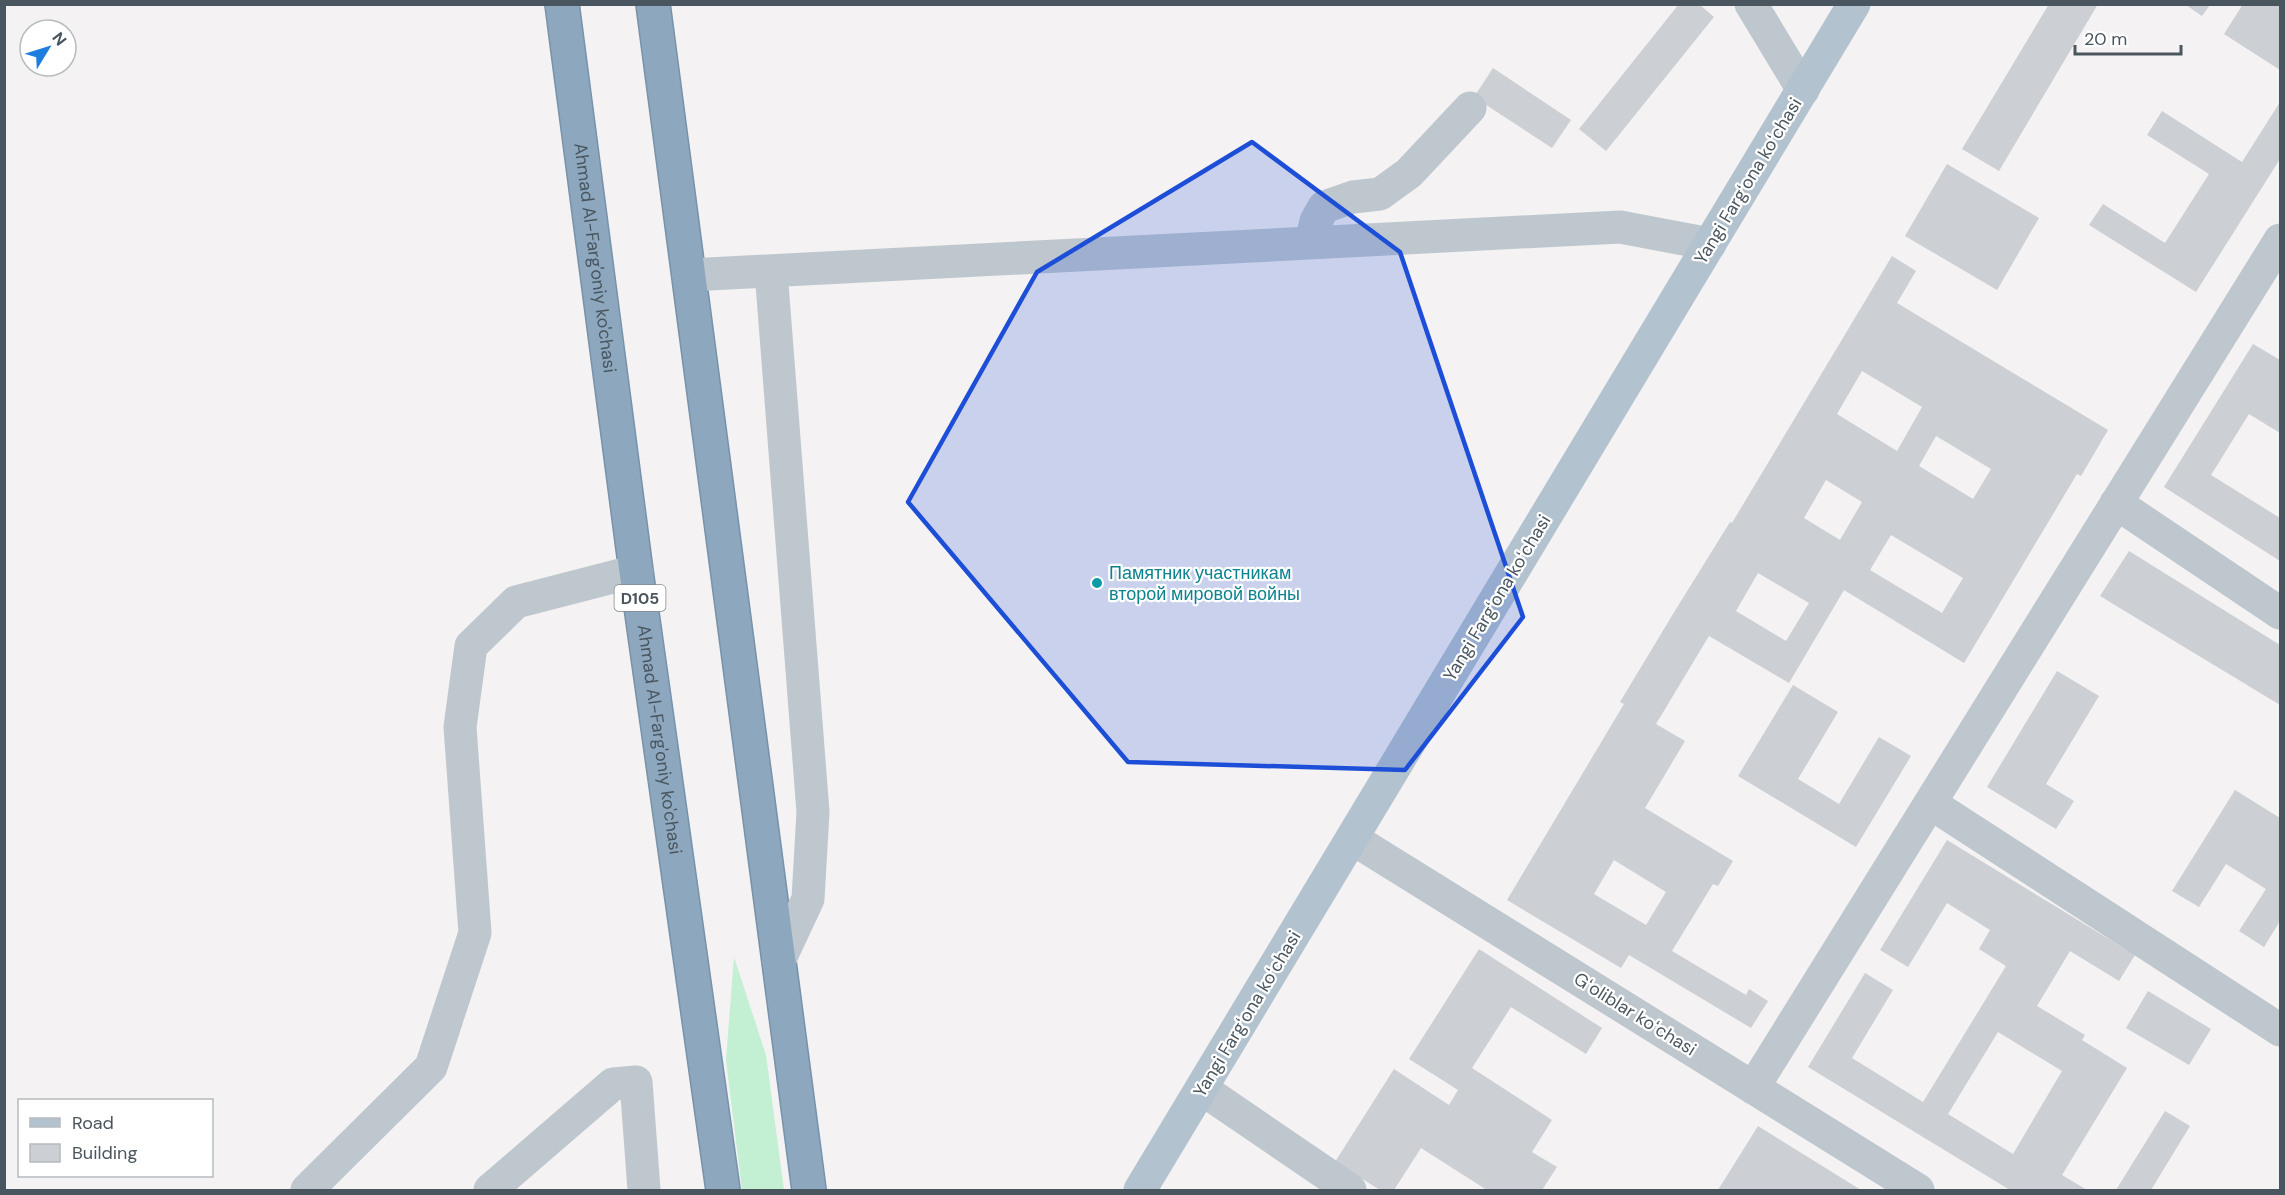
<svg xmlns="http://www.w3.org/2000/svg" width="2285" height="1195" viewBox="0 0 2285 1195" font-family="'DM Sans',sans-serif">
  <style>
    .grass { fill: #c3efd2 }
    .building { fill: #cccfd4; fill-rule: evenodd }
    .lines { fill: none; stroke-linecap: round; stroke-linejoin: round }
    .highway-casing { stroke: #7792aa; stroke-width: 36 }
    .minor { stroke: #bec7ce; stroke-width: 33 }
    .major { stroke: #b3c2cf; stroke-width: 33 }
    .highway { stroke: #8ca7be; stroke-width: 33 }
    .marked { fill: #1d4ed8; fill-opacity: 0.2; stroke: #1d4ed8; stroke-width: 4.5; stroke-linejoin: round }
    .culture-dot { fill: #0f9aa8; stroke: #fff; stroke-width: 2 }
    .labels { text-anchor: middle; dominant-baseline: central; stroke-width: 4.5; stroke-linejoin: round; paint-order: stroke }
    .shield { fill: #fff; stroke: #80898f; stroke-width: 1.5 }
    .shield-label { font-size: 16px; font-weight: bold; fill: #4a565f }
    .street-label { font-size: 18px; fill: #4a565f; stroke: #fff }
    .culture-label { font-size: 18px; fill: #0d838f; stroke: #fff; text-anchor: start }
  </style>
  <rect width="100%" height="100%" fill="#f4f2f2"/>
  <!-- grass -->
  <path class="grass" d="M 734,957 L 766,1055 L 784,1190 L 742,1190 L 726,1060 Z"/>
  <!-- building -->
  <path class="building" d="M 1679,4 L 1699,4 L 1714,17 L 1606,151 L 1579,129 Z
    M 2049,4 L 2098,4 L 1999,171 L 1962,149 Z
    M 2243,4 L 2276,4 L 2280,7 L 2280,70 L 2224,34 Z
    M 2186,5 L 2210,5 L 2202,16 Z
    M 1493,68 L 1571,120 L 1552,148 L 1474,97 Z
    M 2280,102 L 2280,159 L 2196,292 L 2089,225 L 2103,204 L 2165,243 L 2209,174 L 2147,135 L 2162,111 L 2242,162 Z
    M 1947,164 L 2039,218 L 1997,290 L 1905,236 Z
    M 1892,256 L 1916,271 L 1897,303 L 2108,430 L 2081,476 L 2077,474 L 1964,663 L 1844,590 L 1789,683 L 1709,636 L 1656,724 L 1685,741 L 1645,808 L 1733,861 L 1718,886 L 1713,884 L 1672,951 L 1746,995 L 1749,989 L 1768,1001 L 1751,1028 L 1629,955 L 1621,968 L 1507,900 L 1624,704 L 1620,702 L 1673,614 L 1730,522 L 1732,523 ZM 1862,371 L 1922,407 L 1897,451 L 1837,414 ZM 1936,436 L 1991,469 L 1973,499 L 1919,466 ZM 1826,480 L 1862,502 L 1840,540 L 1804,518 ZM 1891,535 L 1963,578 L 1942,613 L 1870,570 ZM 1758,573 L 1809,603 L 1786,641 L 1736,611 ZM 1614,860 L 1666,892 L 1646,925 L 1594,894 Z
    M 2253,344 L 2280,360 L 2280,433 L 2249,414 L 2211,475 L 2280,518 L 2280,561 L 2164,487 Z
    M 2129,551 L 2280,645 L 2280,705 L 2100,596 Z
    M 2057,671 L 2099,696 L 2046,784 L 2074,801 L 2056,829 L 1987,787 Z
    M 1793,685 L 1838,712 L 1798,779 L 1839,804 L 1879,737 L 1911,756 L 1856,847 L 1738,776 Z
    M 2235,790 L 2280,818 L 2280,921 L 2264,947 L 2239,931 L 2266,889 L 2226,864 L 2199,907 L 2172,891 Z
    M 1947,840 L 2135,955 L 2119,981 L 2070,951 L 2037,1006 L 2085,1035 L 2082,1040 L 2127,1068 L 2062,1175 L 2087,1190 L 2010,1190 L 1808,1067 L 1865,973 L 1893,990 L 1852,1058 L 1923,1102 L 2006,966 L 1979,949 L 1990,930 L 1947,903 L 1908,967 L 1880,950 ZM 1998,1032 L 2062,1071 L 2013,1154 L 1948,1114 Z
    M 1479,949 L 1602,1028 L 1586,1054 L 1511,1007 L 1472,1068 L 1552,1120 L 1532,1152 L 1557,1167 L 1542,1190 L 1487,1190 L 1421,1148 L 1394,1190 L 1380,1190 L 1335,1162 L 1394,1069 L 1449,1105 L 1458,1090 L 1409,1059 Z
    M 2148,991 L 2211,1029 L 2189,1065 L 2126,1028 Z
    M 2165,1111 L 2190,1126 L 2151,1190 L 2116,1190 Z
    M 1758,1126 L 1861,1190 L 1718,1190 Z"/>
  <g class="lines">
    <defs>
      <g id="highway">
        <path id="s1" d="M 562,4 L 636,571 L 723,1190"/>
        <path d="M 653,4 L 809,1190"/>
      </g>
    </defs>
    <!-- highway casing -->
    <use href="#highway" class="highway-casing"/>
    <!-- minor -->
    <path class="minor" d="M 1751,4 L 1803,90
      M 1311,243 L 1316,221 L 1324,207 L 1353,197 L 1380,194 L 1409,173 L 1470,108
      M 771,271 L 813,812 L 808,899 L 779,961
      M 689,275 L 1620,227 L 1710,244
      M 2116,503 L 2280,613
      M 1930,803 L 2280,1030
      M 1353,839 L 1918,1190
      M 1753,1088 L 2280,240
      M 1202,1089 L 1350,1190
      M 307,1190 L 431,1067 L 475,933 L 460,727 L 471,646 L 516,602 L 636,571
      M 490,1190 L 613,1084 L 636,1082 L 644,1190"/>
    <!-- major -->
    <path class="major" d="M 1140,1190 L 1854,4"/>
    <!-- highway -->
    <use href="#highway" class="highway"/>
  </g>
  <!-- marked area -->
  <path class="marked" d="M 1252,142 L 1400,252 L 1523,617 L 1405,770 L 1128,762 L 908,502 L 1037,272 Z"/>
  <!-- markers -->
  <circle class="culture-dot" cx="1097" cy="583" r="6"/>
  <g class="labels">
    <!-- shield labels -->
    <rect class="shield" x="614.5" y="585" width="51" height="26" rx="4.5"/>
    <g class="shield-label">
      <text x="640" y="598">D105</text>
    </g>
    <!-- street labels -->
    <g class="street-label">
      <text transform="translate(1748 181) rotate(-59)">Yangi Fargʻona koʻchasi</text>
      <text stroke="none"><textPath href="#s1" startOffset="256">Ahmad Al-Farg'oniy ko'chasi</textPath></text>
      <text transform="translate(1497 598) rotate(-59)">Yangi Fargʻona koʻchasi</text>
      <text stroke="none"><textPath href="#s1" startOffset="742">Ahmad Al-Farg'oniy ko'chasi</textPath></text>
      <text transform="translate(1247 1014) rotate(-59)">Yangi Fargʻona koʻchasi</text>
      <text transform="translate(1635 1014) rotate(32)">Gʻoliblar koʻchasi</text>
    </g>
    <!-- culture labels -->
    <g class="culture-label">
      <text x="1109" y="573">Памятник участникам<tspan x="1109" dy="21">второй мировой войны</tspan></text>
    </g>
  </g>
  <!-- border -->
  <rect width="2285" height="1195" fill="none" stroke="#4a565f" stroke-width="12"/>
  <!-- legend -->
  <rect x="18" y="1099" width="195" height="78" fill="#ffffff" stroke="#b7bbbf" stroke-width="1.5"/>
  <rect x="30" y="1118" width="30" height="9" fill="#b3c2cf" stroke="#b7bbbf" stroke-width="1.5"/>
  <text x="72" y="1129" font-size="18" fill="#4a565f">Road</text>
  <rect x="30" y="1144" width="30" height="18" fill="#cccfd4" stroke="#b7bbbf" stroke-width="1.5"/>
  <text x="72" y="1159" font-size="18" fill="#4a565f">Building</text>
  <!-- north arrow -->
  <g transform="translate(48 48) rotate(52)"><circle r="28" fill="#ffffff" stroke="#b7bbbf" stroke-width="1.5"/>
  <path d="M0-4.5L10 22L0 15L-10 22Z" fill="#207de0"/>
  <text y="-9" font-size="16" font-weight="bold" text-anchor="middle" fill="#4a565f">N</text>
  </g>
  <!-- scale -->
  <path d="M2075 45v9h106v-9" fill="none" stroke="#4a565f" stroke-width="3"/>
  <text x="2084" y="45" font-size="18" fill="#4a565f" stroke="#ffffff" stroke-width="4.5" paint-order="stroke">20 m</text>
</svg>
